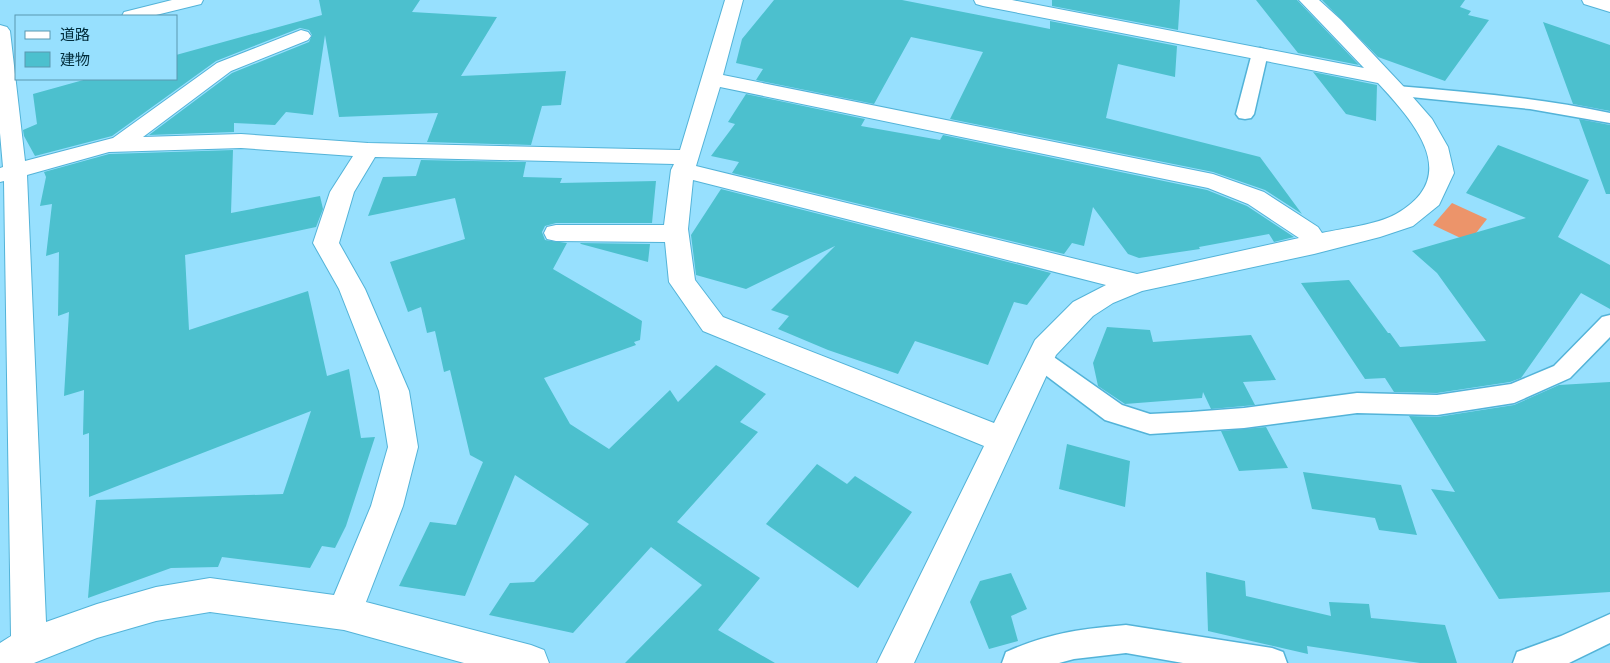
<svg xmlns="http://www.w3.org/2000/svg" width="1610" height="663" viewBox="0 0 1610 663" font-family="Arial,'Noto Sans JP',sans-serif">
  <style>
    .green { fill: #ec946a }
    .building { fill: #4cc0ce }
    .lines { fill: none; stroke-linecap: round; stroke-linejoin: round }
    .service-casing { stroke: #53b3d8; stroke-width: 3 }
    .minor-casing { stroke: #53b3d8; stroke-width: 2 }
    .service { fill: #fff; fill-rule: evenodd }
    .minor { fill: #fff; fill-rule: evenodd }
  </style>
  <rect width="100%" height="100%" fill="#97e0fe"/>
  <!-- green -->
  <path class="green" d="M 1452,203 L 1487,219 L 1469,242 L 1433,225 Z"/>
  <!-- building -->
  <path class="building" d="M 319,0 L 420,0 L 412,12 L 497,17 L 461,76 L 566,71 L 561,105 L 542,106 L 531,145 L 427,142 L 438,113 L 339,117 L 325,35 L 313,115 L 286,112 L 275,125 L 234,123 L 234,132 L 149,135 L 232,73 L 309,42 L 312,35 L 309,30 L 300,28 L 216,61 L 112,136 L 35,156 L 24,136 L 23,130 L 37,124 L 33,94 L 87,79 L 176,79 L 176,55 L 322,15 Z
    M 774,0 L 902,0 L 1050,29 L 1050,21 L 1177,46 L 1175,77 L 1118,64 L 1106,118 L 1260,157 L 1302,214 L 1265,190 L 1213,172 L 950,119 L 983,52 L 911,37 L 874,104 L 756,80 L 763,69 L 736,63 L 742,39 Z
    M 1052,0 L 1180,0 L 1178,30 L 1052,6 Z
    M 1256,0 L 1297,0 L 1359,65 L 1298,53 Z
    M 1322,0 L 1465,0 L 1460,7 L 1471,11 L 1468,15 L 1489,20 L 1445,81 L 1378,57 Z
    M 1543,22 L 1610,45 L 1610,111 L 1573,104 Z
    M 1313,72 L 1377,85 L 1376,121 L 1346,114 Z
    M 746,94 L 865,119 L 861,126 L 940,140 L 943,135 L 1207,190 L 1247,206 L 1294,237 L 1274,242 L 1269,234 L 1199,247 L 1200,249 L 1139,258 L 1128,254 L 1093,207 L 1084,246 L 1072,243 L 1064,254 L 732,173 L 739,162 L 711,156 L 735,124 L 728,122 Z
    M 1579,119 L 1610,125 L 1610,194 L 1606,194 Z
    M 1498,145 L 1589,180 L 1558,237 L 1610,265 L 1610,309 L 1581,293 L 1521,378 L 1510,382 L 1437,393 L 1394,392 L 1385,378 L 1365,379 L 1301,283 L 1349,280 L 1388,333 L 1390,333 L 1400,347 L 1486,341 L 1437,273 L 1412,251 L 1526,218 L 1466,193 Z
    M 233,150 L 231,213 L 320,196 L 323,209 L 316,227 L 185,255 L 189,330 L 308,291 L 327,376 L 349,369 L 361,438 L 375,437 L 346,526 L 335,548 L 322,546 L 310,568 L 222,557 L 218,567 L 171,568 L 88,598 L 96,500 L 283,494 L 311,411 L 89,497 L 89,433 L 83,435 L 84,390 L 64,396 L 69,312 L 58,316 L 59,252 L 46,256 L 52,204 L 40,206 L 46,177 L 44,172 L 109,154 Z
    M 421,160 L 526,162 L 523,177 L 562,178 L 560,183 L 656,181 L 652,223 L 556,223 L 545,226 L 542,232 L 545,240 L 567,243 L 553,269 L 642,321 L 640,340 L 634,342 L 636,345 L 544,378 L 570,424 L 609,449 L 670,390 L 678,402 L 716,365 L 766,394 L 740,422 L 758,432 L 677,522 L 760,578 L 718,630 L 775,663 L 625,663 L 702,585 L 651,547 L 573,633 L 489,615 L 510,583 L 534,582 L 589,524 L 515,475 L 465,596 L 399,586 L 430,522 L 456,525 L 483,462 L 470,455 L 450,370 L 444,372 L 435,331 L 427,333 L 421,307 L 408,312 L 390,262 L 465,239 L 455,198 L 368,216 L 383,177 L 416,176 Z
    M 721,189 L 1051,273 L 1027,305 L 1014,302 L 988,365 L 915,341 L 898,374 L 828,350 L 778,329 L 789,316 L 771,310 L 835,246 L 746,289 L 696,275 L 691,235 Z
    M 580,243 L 650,244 L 648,262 L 581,244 Z
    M 1107,327 L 1150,330 L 1153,342 L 1251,335 L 1276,380 L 1243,382 L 1255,405 L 1211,409 L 1203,392 L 1202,398 L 1125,404 L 1098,386 L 1093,363 Z
    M 1610,382 L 1610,592 L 1499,599 L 1431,489 L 1455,492 L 1409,416 L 1437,417 L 1514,405 L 1559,385 Z
    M 1266,427 L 1288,468 L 1239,471 L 1221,431 Z
    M 1067,444 L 1130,461 L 1125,507 L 1059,489 Z
    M 817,464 L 847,484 L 855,476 L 912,512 L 858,588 L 766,524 Z
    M 1303,472 L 1401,485 L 1417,535 L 1379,530 L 1375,518 L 1312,509 Z
    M 1206,572 L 1245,581 L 1246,596 L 1331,616 L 1329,602 L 1369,604 L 1371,618 L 1445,625 L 1457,663 L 1420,663 L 1307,646 L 1308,654 L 1208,631 Z
    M 1011,573 L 1027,609 L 1011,616 L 1018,641 L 989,649 L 970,602 L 980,581 Z"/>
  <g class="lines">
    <defs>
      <path id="service" d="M 1260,48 L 1266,50 L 1268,53 L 1254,114 L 1251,118 L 1245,119 L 1239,118 L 1236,114 L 1252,53 L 1254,50 Z
        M 1397,86 C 1469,92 1540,98 1610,113 L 1610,123 L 1530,109 L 1391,95 L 1388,91 L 1391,87 Z
        M 1610,315 L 1610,337 L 1570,378 L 1514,403 L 1437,415 L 1357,413 L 1244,428 L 1150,434 L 1105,420 L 1032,365 L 1028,359 L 1032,353 L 1040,350 L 1048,353 L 1122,405 L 1150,414 L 1191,412 L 1244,408 L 1357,393 L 1437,395 L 1511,384 L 1554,366 L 1602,317 Z
        M 1610,614 L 1610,643 L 1569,663 L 1513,663 L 1517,652 L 1561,636 Z
        M 1126,625 L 1272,648 L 1283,652 L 1287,663 L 1183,663 L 1126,653 L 1074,659 L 1059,663 L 1002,663 L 1006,652 C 1049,633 1080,629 1126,625 Z"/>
      <path id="minor" d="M 172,0 L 203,0 L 201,4 L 152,16 L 122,16 L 124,12 Z
        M 725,0 L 743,0 L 723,75 L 1213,174 L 1264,192 L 1318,227 L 1322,233 C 1344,228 1376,225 1396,214 C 1463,176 1414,122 1378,83 L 983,6 L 976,4 L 974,0 L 1012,0 L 1364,68 L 1299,0 L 1319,0 L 1341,20 L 1404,87 L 1432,119 L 1448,147 L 1454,173 L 1439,205 L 1413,226 L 1380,237 L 1314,254 L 1142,291 L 1113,303 L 1093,316 L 1056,355 L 914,663 L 877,663 L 984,446 L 703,331 L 669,282 L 665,242 L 556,241 L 547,239 L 544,233 L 547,227 L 556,225 L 664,225 L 671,170 L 674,164 L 375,157 L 354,192 L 339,243 L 365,289 L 409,391 L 418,447 L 403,506 L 366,602 L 531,645 L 544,650 L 549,663 L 464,663 L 344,630 L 210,612 L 156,621 L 97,638 L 34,663 L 0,663 L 0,643 L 11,636 L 4,181 L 0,182 L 0,168 L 3,167 L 0,133 L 0,25 L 7,27 L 10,31 L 25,161 L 113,138 L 217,63 L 301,30 L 308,32 L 311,36 L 308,40 L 231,71 L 143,137 L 241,134 L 368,143 L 680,150 ZM 720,87 L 1208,188 L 1248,204 L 1299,238 L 1137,274 L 696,166 ZM 241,148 L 353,156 L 330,192 L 313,243 L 339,289 L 379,391 L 388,447 L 371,506 L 334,595 L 210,578 L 156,587 L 97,604 L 46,622 L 27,175 L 109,152 ZM 693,180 L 1106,285 L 1073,302 L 1035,340 L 994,423 L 723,317 L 695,280 L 688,229 Z
        M 1582,0 L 1610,0 L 1610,12 L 1584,4 Z"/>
    </defs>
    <!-- service casing -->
    <use href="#service" class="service-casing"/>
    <!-- minor casing -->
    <use href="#minor" class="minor-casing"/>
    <!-- service -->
    <use href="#service" class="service"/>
    <!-- minor -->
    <use href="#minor" class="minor"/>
  </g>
  <!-- legend -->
  <rect x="15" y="15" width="162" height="65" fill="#97e0fe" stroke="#5b98b0"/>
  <rect x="25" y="31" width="25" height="8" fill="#ffffff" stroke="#5b98b0"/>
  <text x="60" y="40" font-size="15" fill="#002c3b">道路</text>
  <rect x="25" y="52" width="25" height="15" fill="#4cc0ce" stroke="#5b98b0"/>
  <text x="60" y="65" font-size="15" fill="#002c3b">建物</text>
</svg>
